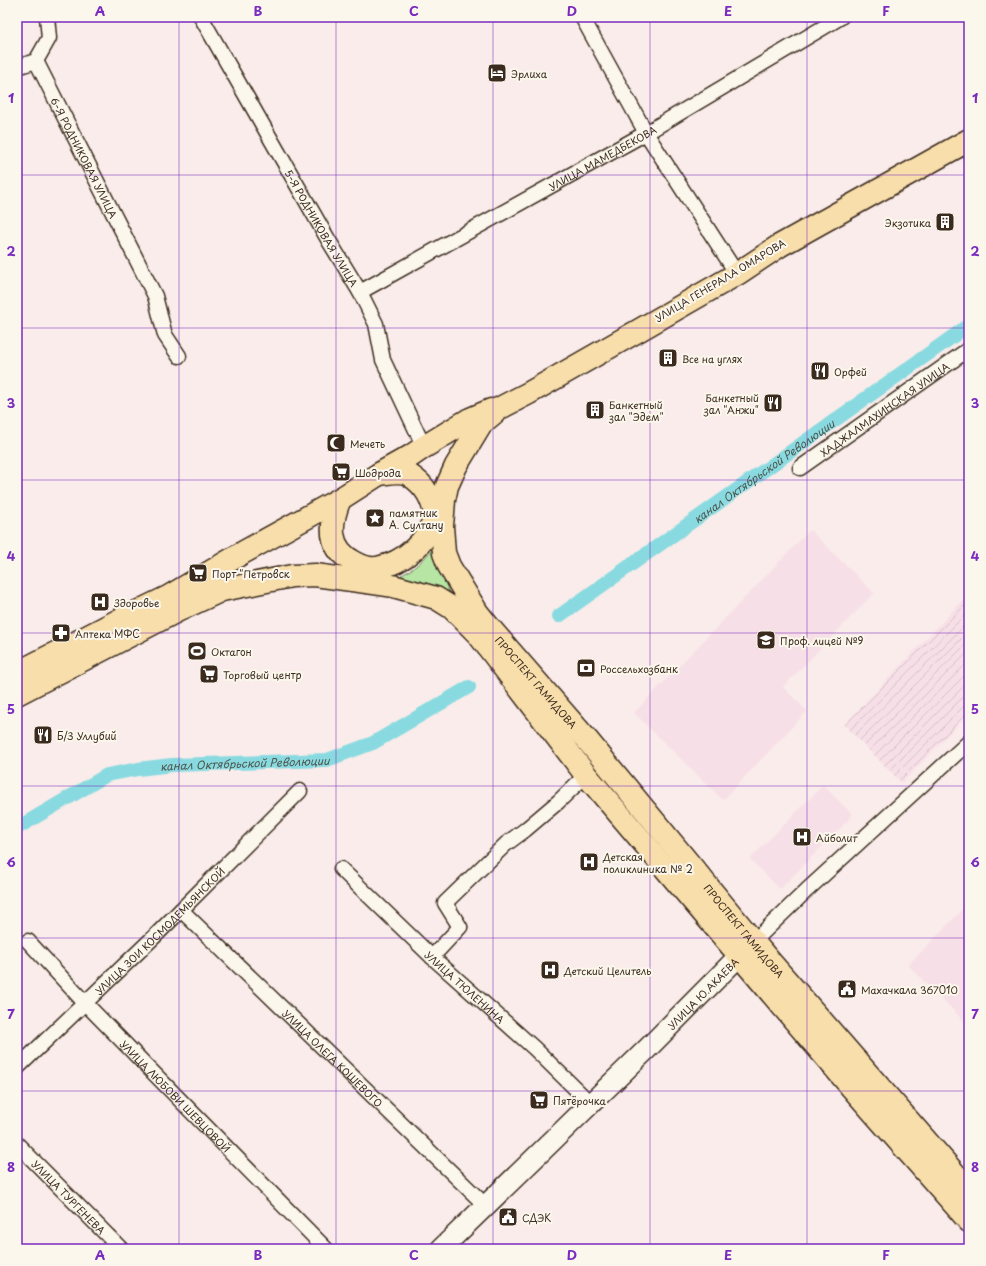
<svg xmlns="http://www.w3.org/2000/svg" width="986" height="1266" viewBox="0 0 986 1266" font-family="'Playpen Sans',sans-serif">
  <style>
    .built { fill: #f7dfe7 }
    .industrial { fill: url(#industrial-furrows) }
    .grass { fill: #b7e6a4; stroke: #798861 }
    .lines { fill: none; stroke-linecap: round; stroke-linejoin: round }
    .canal { stroke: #89dae0; stroke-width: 14 }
    .minor-casing { stroke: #3b2a1e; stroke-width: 17 }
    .secondary-casing { stroke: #3b2a1e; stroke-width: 23 }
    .primary-casing { stroke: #3b2a1e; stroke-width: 25 }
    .minor { stroke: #fbf7ec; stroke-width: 14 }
    .secondary { stroke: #fbf7ec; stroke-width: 20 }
    .primary { stroke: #f8deab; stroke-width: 22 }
    .grid { fill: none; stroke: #7b2cbf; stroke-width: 1; stroke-opacity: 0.55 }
    .labels { text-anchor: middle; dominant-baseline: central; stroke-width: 4; stroke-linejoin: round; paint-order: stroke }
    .poi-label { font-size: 10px; fill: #3b2a1e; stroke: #fbf7ec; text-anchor: start }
    .street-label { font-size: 10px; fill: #3b2a1e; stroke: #fbf7ec }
    .water-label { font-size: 11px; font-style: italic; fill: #4e564e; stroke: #fbf7ec }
    .neatline { fill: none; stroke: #7b2cbf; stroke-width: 1.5 }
    .grid-label { font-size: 13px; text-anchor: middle; font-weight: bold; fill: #7b2cbf }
  </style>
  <defs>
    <pattern id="industrial-furrows" width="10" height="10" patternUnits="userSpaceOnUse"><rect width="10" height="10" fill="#f7dfe7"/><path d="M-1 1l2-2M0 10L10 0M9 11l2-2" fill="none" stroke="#d5c0c6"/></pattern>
  </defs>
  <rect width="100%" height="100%" fill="#f9ecea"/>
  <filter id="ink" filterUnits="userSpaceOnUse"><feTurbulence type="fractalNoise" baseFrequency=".025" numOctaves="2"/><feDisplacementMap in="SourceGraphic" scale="8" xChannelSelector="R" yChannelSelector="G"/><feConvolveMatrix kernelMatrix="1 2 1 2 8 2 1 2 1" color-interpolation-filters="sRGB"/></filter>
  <g filter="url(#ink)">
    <!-- built -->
    <path class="built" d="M 810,530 L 874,593 L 783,687 L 807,711 L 723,800 L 634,713 Z
      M 823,785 L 853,815 L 780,889 L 750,859 Z
      M 969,903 L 969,1026 L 908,965 Z"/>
    <!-- industrial -->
    <path class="industrial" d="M 969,594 L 969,713 L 902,783 L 844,725 Z"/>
    <!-- grass -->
    <path class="grass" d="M 432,550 L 450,595 L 391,579 C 410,573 419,565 432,550 Z"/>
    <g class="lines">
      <!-- canal -->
      <g class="canal">
        <path id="s1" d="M 559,616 L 969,325"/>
        <path id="s2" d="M 17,828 L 107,775 L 138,769 L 172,765 L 327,760 L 373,743 L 469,687"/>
      </g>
      <defs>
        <g id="minor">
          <path id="s3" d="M 201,17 L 329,241 L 360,292 L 376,324 L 383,360 L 424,447"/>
          <path d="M 582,17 L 646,133 L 737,274"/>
          <path id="s4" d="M 36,61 L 155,296 L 165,335 L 179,356"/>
          <path d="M 36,61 L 49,38 L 47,17"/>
          <path d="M 17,67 L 36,61"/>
          <path id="s5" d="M 360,292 L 646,133 L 841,17"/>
          <path id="s6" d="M 800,468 L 969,349"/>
          <path id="s7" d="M 341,869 L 432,957 L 534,1048 L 590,1103"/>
          <path id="s8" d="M 181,910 L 485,1205"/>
          <path id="s9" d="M 28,941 L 85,1003 L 326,1249"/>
          <path d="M 748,947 L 807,890 L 969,742"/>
          <path d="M 432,957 L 460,927 L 445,903 L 506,844 L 525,830 L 558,802 L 586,775"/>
          <path id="s10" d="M 17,1068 L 156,935 L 300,791"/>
          <path id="s11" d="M 17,1144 L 121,1249"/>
        </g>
        <g id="secondary">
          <path id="s12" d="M 441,1249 L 648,1048 L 739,956"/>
        </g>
        <g id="primary">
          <path id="s13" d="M 969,140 L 779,246 L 737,274 L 636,332 L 529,393 L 500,408 L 482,423 L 456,466 L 447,486 L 444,500 L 442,526 L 444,553 L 449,566 L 477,612 L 489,627 L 588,741 L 766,957 L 969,1190"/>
          <path d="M 380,474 C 389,473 399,470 408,474 C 410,475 413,478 415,479 C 430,491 434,505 437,523"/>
          <path d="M 340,499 C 330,523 327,548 354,562 C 361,566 370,569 377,568 C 404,563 429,541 435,515"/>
          <path d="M 17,673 L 127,616 L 137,612 L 168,597 L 244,552 L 340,499 L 379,474 L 411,456 L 424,447 L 470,419 L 491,410"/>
          <path d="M 17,694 L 179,610 L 222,590 L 292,576 L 315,575 L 374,583 L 393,586 L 436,598 L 452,608 L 478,634 L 586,775 L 852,1088 L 969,1221"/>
        </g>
      </defs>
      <!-- minor casing -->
      <use href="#minor" class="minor-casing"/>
      <!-- secondary casing -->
      <use href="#secondary" class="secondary-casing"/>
      <!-- primary casing -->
      <use href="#primary" class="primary-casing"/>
      <!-- minor -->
      <use href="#minor" class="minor"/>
      <!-- secondary -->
      <use href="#secondary" class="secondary"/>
      <!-- primary -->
      <use href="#primary" class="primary"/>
    </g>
  </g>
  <!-- grid -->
  <path class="grid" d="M 179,17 L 179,1249M 336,17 L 336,1249M 493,17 L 493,1249M 650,17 L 650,1249M 807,17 L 807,1249M 17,175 L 969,175M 17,328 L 969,328M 17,480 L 969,480M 17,633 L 969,633M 17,786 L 969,786M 17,938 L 969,938M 17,1091 L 969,1091"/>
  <!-- icons -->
  <defs>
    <symbol id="hotel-square" viewBox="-11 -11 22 22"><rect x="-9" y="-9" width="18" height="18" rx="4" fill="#3b2a1e" stroke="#fbf7ec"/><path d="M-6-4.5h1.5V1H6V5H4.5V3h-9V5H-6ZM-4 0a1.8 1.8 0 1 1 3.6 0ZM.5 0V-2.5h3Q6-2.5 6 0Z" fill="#fff"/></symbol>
    <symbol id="building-square" viewBox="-11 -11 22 22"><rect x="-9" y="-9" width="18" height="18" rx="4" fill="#3b2a1e" stroke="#fbf7ec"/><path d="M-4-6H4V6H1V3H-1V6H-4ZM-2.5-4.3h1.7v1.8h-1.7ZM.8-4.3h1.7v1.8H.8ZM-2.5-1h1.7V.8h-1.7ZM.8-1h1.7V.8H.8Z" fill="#fff"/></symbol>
    <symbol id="restaurant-square" viewBox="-11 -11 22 22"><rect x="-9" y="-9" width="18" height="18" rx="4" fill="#3b2a1e" stroke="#fbf7ec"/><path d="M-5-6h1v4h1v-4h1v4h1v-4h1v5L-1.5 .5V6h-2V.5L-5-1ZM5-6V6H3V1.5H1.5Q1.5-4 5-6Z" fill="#fff"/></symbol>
    <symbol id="mosque-square" viewBox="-11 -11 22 22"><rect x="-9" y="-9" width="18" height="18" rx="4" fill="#3b2a1e" stroke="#fbf7ec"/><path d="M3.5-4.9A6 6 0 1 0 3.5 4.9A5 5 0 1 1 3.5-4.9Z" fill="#fff"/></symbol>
    <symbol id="supermarket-square" viewBox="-11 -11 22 22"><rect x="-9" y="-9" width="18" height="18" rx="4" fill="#3b2a1e" stroke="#fbf7ec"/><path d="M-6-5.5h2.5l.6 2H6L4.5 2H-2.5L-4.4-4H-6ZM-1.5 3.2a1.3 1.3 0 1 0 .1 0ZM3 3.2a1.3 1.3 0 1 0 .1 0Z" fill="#fff"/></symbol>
    <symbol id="sight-square" viewBox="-11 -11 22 22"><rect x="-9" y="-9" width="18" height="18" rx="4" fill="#3b2a1e" stroke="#fbf7ec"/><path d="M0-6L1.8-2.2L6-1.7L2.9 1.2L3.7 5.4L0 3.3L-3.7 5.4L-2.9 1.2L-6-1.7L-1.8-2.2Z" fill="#fff"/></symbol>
    <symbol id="hospital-square" viewBox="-11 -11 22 22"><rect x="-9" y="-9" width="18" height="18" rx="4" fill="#3b2a1e" stroke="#fbf7ec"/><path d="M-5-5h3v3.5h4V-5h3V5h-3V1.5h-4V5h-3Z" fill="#fff"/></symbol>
    <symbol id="pharmacy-square" viewBox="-11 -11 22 22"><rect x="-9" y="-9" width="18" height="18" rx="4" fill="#3b2a1e" stroke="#fbf7ec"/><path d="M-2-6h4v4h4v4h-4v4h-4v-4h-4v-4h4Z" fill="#fff"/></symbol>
    <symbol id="university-square" viewBox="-11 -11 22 22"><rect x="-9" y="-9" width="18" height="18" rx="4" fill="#3b2a1e" stroke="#fbf7ec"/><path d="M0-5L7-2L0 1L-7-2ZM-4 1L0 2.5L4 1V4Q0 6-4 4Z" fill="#fff"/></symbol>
    <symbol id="stadium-square" viewBox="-11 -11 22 22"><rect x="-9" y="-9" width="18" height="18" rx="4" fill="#3b2a1e" stroke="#fbf7ec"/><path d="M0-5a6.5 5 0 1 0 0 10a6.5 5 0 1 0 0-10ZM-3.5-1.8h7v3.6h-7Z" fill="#fff"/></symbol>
    <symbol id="bank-square" viewBox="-11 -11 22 22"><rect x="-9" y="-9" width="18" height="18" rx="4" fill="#3b2a1e" stroke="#fbf7ec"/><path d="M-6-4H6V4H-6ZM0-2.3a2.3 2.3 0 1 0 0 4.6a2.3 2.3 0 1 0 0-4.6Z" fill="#fff"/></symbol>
    <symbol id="civic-square" viewBox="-11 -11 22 22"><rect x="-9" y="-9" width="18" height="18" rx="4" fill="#3b2a1e" stroke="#fbf7ec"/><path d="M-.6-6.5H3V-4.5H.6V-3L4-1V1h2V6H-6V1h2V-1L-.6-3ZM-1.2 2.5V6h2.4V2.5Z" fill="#fff"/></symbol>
  </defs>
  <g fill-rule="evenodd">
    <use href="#hotel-square" x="486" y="62" width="22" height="22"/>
    <use href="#building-square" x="934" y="211" width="22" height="22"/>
    <use href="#building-square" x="657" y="347" width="22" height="22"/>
    <use href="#restaurant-square" x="809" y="360" width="22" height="22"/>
    <use href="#restaurant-square" x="762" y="392" width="22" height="22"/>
    <use href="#building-square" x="584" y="399" width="22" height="22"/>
    <use href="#mosque-square" x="325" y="432" width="22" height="22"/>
    <use href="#supermarket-square" x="330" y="461" width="22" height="22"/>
    <use href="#sight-square" x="364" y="507" width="22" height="22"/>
    <use href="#supermarket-square" x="187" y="562" width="22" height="22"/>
    <use href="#hospital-square" x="89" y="591" width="22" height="22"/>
    <use href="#pharmacy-square" x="50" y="622" width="22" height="22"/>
    <use href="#university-square" x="755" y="629" width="22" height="22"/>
    <use href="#stadium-square" x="186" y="640" width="22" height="22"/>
    <use href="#bank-square" x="575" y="657" width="22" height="22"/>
    <use href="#supermarket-square" x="198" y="663" width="22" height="22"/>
    <use href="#restaurant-square" x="32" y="724" width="22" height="22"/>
    <use href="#hospital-square" x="791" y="826" width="22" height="22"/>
    <use href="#hospital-square" x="578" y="851" width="22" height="22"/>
    <use href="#hospital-square" x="539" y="959" width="22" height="22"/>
    <use href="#civic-square" x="836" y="978" width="22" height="22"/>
    <use href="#supermarket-square" x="528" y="1089" width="22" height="22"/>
    <use href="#civic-square" x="497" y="1206" width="22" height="22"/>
  </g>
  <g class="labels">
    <!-- poi labels -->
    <g class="poi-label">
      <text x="511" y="73">Эрлиха</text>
      <text x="931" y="222" text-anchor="end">Экзотика</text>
      <text x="682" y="358">Все на углях</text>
      <text x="834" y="371">Орфей</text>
      <text x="759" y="397" text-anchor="end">Банкетный<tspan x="759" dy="12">зал "Анжи"</tspan></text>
      <text x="609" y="404">Банкетный<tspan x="609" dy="12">зал "Эдем"</tspan></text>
      <text x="350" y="443">Мечеть</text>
      <text x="355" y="472">Шодрода</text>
      <text x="389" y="512">памятник<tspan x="389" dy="12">А. Султану</tspan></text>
      <text x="212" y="573">Порт "Петровск</text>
      <text x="114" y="602">Здоровье</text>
      <text x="75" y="633">Аптека МФС</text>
      <text x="780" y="640">Проф. лицей №9</text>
      <text x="211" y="651">Октагон</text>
      <text x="600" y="668">Россельхозбанк</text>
      <text x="223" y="674">Торговый центр</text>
      <text x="57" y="735">Б/З Уллубий</text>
      <text x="816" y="837">Айболит</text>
      <text x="603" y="856">Детская<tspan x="603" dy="12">поликлиника № 2</tspan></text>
      <text x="564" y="970">Детский Целитель</text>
      <text x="861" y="989">Махачкала 367010</text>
      <text x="553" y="1100">Пятёрочка</text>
      <text x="522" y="1217">СДЭК</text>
    </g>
    <!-- street labels -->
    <g class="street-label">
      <text stroke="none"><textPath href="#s4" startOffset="108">6-Я РОДНИКОВАЯ УЛИЦА</textPath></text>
      <text stroke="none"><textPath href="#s5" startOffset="277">УЛИЦА МАМЕДБЕКОВА</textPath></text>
      <text stroke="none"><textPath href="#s3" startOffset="243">5-Я РОДНИКОВАЯ УЛИЦА</textPath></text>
      <text transform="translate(720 280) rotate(-31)">УЛИЦА ГЕНЕРАЛА ОМАРОВА</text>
      <text stroke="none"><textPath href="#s6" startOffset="103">ХАДЖАЛМАХИНСКАЯ УЛИЦА</textPath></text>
      <text stroke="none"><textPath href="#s13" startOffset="863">ПРОСПЕКТ ГАМИДОВА</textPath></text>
      <text stroke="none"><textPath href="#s10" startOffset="198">УЛИЦА ЗОИ КОСМОДЕМЬЯНСКОЙ</textPath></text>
      <text stroke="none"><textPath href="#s13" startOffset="1187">ПРОСПЕКТ ГАМИДОВА</textPath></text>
      <text stroke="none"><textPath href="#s7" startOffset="171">УЛИЦА ТЮЛЕНИНА</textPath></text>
      <text stroke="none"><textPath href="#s12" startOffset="366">УЛИЦА Ю.АКАЕВА</textPath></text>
      <text stroke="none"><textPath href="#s8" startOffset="212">УЛИЦА ОЛЕГА КОШЕВОГО</textPath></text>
      <text stroke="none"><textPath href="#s9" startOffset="214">УЛИЦА ЛЮБОВИ ШЕВЦОВОЙ</textPath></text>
      <text stroke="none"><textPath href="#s11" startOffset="74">УЛИЦА ТУРГЕНЕВА</textPath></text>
    </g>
    <!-- water labels -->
    <g class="water-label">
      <text stroke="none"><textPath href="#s1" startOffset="251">канал Октябрьской Революции</textPath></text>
      <text stroke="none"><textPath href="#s2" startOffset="243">канал Октябрьской Революции</textPath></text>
    </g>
  </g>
  <!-- margin -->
  <rect width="986" height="1266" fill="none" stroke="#fbf7ec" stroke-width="44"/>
  <rect x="22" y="22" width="942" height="1222" class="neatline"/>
  <g class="grid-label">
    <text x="100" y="16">A</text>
    <text x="258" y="16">B</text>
    <text x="414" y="16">C</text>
    <text x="572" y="16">D</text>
    <text x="728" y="16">E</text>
    <text x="886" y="16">F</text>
    <text x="11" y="103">1</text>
    <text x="975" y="103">1</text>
    <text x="11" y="256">2</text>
    <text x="975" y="256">2</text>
    <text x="11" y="408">3</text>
    <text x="975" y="408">3</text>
    <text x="11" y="561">4</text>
    <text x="975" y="561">4</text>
    <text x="11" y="714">5</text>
    <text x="975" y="714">5</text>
    <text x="11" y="867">6</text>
    <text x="975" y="867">6</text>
    <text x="11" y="1019">7</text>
    <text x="975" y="1019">7</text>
    <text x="11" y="1172">8</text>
    <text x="975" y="1172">8</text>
    <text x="100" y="1260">A</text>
    <text x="258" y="1260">B</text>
    <text x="414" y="1260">C</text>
    <text x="572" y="1260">D</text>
    <text x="728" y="1260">E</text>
    <text x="886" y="1260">F</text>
  </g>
</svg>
